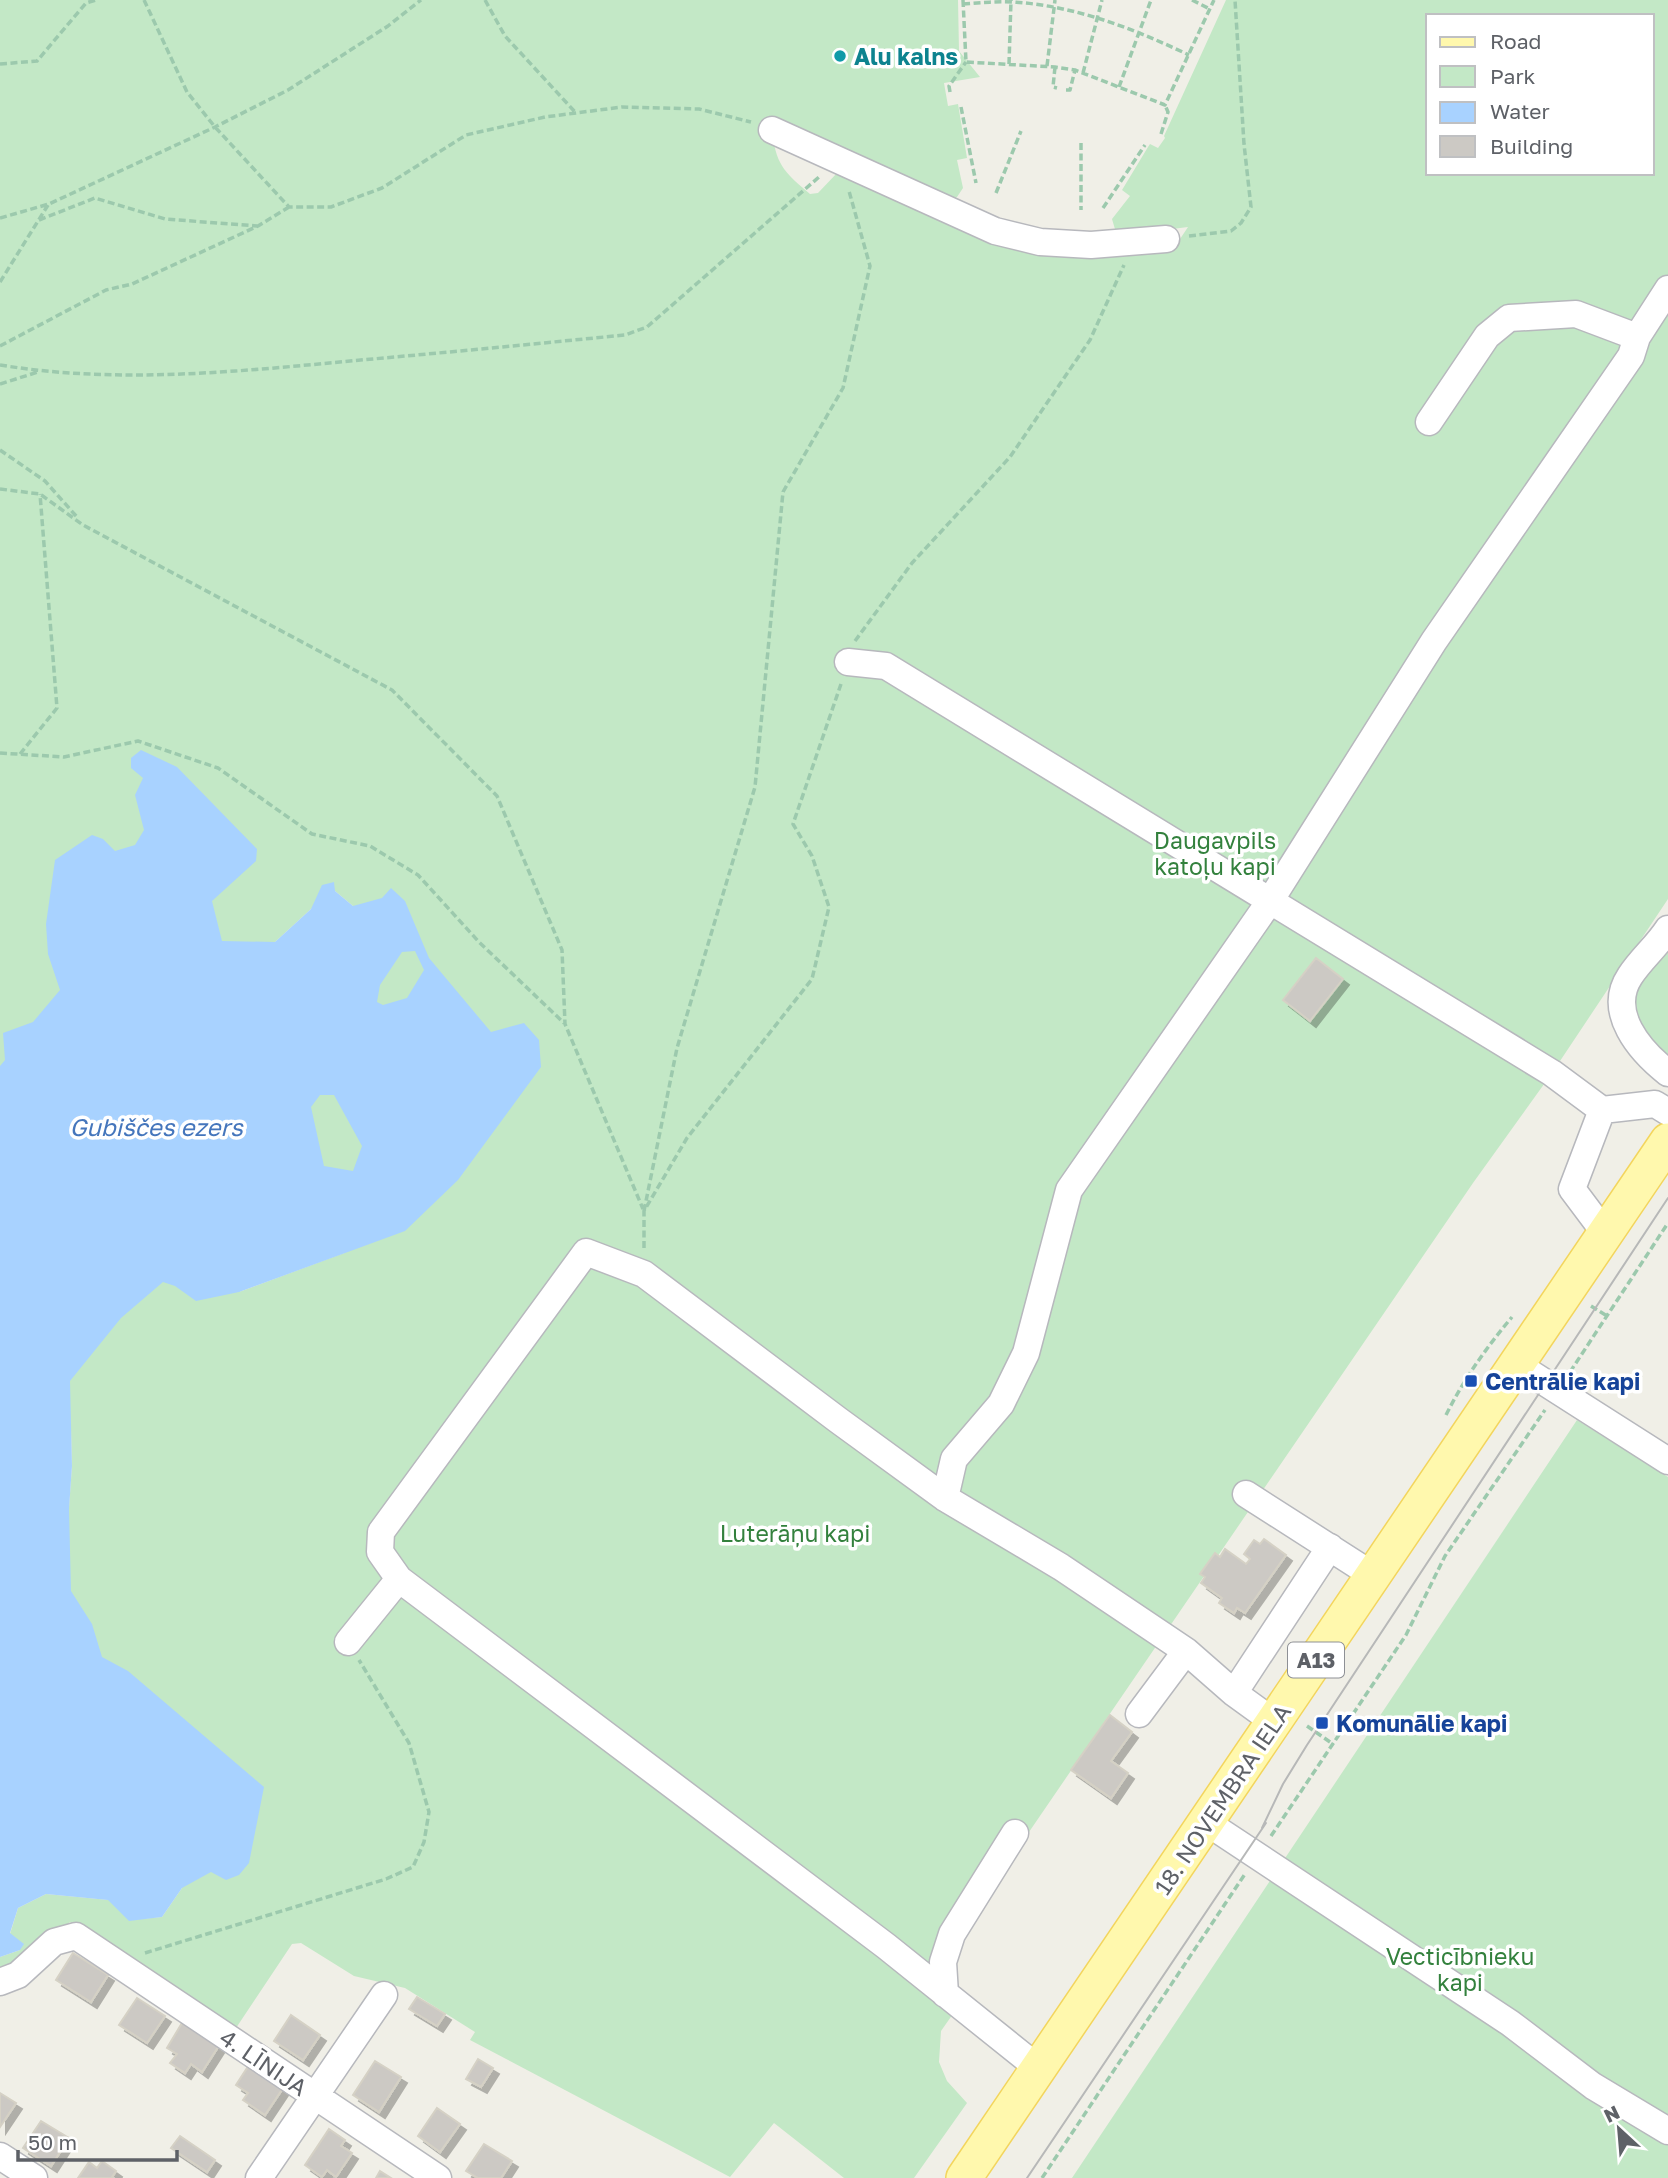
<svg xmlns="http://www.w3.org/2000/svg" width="1668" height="2178" viewBox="0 0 1668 2178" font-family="'Golos Text',sans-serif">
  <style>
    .green { fill: #c3e8c6; fill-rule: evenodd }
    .water { fill: #a8d2ff; fill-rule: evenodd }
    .building { fill: #ccc9c4; stroke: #d5d1c5; stroke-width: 2; filter: url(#shadow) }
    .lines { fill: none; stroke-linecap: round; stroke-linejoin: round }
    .minor-casing { stroke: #b7b8bd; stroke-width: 29 }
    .major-casing { stroke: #f3d55d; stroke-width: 38 }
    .path { stroke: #9cc9ad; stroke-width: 3.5; stroke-dasharray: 7 3.5; stroke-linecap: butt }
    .minor { stroke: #fff; stroke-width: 26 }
    .major { stroke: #fff8ad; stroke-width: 35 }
    .tram { stroke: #b7b8b8; stroke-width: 2 }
    .culture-dot { fill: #0f9aa8; stroke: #fff; stroke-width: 2.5 }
    .transit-dot { fill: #1a4fb4; stroke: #fff; stroke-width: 2.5 }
    .labels { text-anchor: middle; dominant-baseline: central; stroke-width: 7; stroke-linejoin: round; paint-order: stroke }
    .shield { fill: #fff; stroke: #8e9095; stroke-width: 2 }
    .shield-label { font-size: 21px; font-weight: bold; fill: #5e6167 }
    .culture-label { font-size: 23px; font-weight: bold; fill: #0d838f; stroke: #fff; text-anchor: start }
    .park-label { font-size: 23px; fill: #33813d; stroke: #fff }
    .transit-label { font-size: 23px; font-weight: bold; fill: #164399; stroke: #fff; text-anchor: start }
    .street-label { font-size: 23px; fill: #5e6167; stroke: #fff }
    .water-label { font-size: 24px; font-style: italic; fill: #4576bc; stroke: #fff }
  </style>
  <defs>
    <filter id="shadow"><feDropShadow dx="6" dy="6" stdDeviation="0" flood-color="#0004"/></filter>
  </defs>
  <rect width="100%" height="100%" fill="#f0efe7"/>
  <!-- green -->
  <path class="green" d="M 0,0 L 958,0 L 959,51 L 980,77 L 944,83 L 948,106 L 958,104 L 967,158 L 957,160 L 963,188 L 957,197 L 951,200 L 773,136 C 776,166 788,175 810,194 L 818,193 L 838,172 L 993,238 L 1176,245 L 1188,227 L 1117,236 L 1112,219 L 1130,196 L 1122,190 L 1148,147 L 1150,144 L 1158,148 L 1165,138 L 1164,136 L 1226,0 L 1668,0 L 1668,899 L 1552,1073 L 1473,1183 L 925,1984 L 955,2011 L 941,2031 L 939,2062 L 947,2081 L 967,2103 L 914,2178 L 844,2178 L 774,2123 L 730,2177 L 470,2040 L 475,2032 L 405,1988 L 354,1976 L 301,1943 L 292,1944 L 236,2028 L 107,1944 L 70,1922 L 16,1969 L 0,1975 L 0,1957 L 20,1950 L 10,1934 L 18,1908 L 46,1894 L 109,1900 L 129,1920 L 162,1917 L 182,1888 L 0,1643 L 69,1507 L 72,1466 L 71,1430 L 0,1413 ZM 1428,16 L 1652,16 L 1652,173 L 1428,173 ZM 335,891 L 353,906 L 275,942 L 311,909 ZM 358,1231 L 344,1253 L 239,1292 Z
    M 1668,939 L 1668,1064 L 1630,1012 L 1638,981 Z
    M 1577,1420 L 1668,1477 L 1668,2178 L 1072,2178 Z"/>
  <!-- water -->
  <path class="water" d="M 141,750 L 177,767 L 257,849 L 256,861 L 212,901 L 222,941 L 275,942 L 311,909 L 322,885 L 334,882 L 335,891 L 353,906 L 382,898 L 391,888 L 405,901 L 429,958 L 491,1032 L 524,1023 L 539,1040 L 541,1067 L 458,1180 L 405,1231 L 239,1292 L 196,1301 L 175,1286 L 163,1282 L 121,1318 L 70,1381 L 72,1466 L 69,1509 L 71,1591 L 92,1624 L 102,1657 L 128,1671 L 264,1787 L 249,1863 L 239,1875 L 226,1880 L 211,1872 L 182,1888 L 162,1917 L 129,1921 L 108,1900 L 46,1894 L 18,1908 L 10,1933 L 24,1944 L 20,1950 L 0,1957 L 0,1066 L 5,1060 L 3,1033 L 33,1022 L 60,990 L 48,954 L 46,924 L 55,860 L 92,835 L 103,839 L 115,851 L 135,845 L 144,830 L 135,795 L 143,778 L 131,768 L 131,758 ZM 415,951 L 424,970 L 407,998 L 383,1005 L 377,1002 L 380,985 L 402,952 ZM 320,1095 L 334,1095 L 362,1146 L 353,1171 L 324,1166 L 311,1107 Z"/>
  <!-- building -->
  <path class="building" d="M 1316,958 L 1343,979 L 1310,1021 L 1283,1000 Z
    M 1264,1539 L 1286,1555 L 1245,1613 L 1237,1608 L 1234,1613 L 1219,1603 L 1222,1598 L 1201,1583 L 1205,1577 L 1200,1574 L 1215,1553 L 1220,1557 L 1225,1549 L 1246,1564 L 1250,1559 L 1244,1554 L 1254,1540 L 1260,1544 Z
    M 1110,1715 L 1132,1732 L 1111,1761 L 1128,1773 L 1111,1798 L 1071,1770 Z
    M 73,1953 L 108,1975 L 91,2002 L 56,1980 Z
    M 417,1997 L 445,2014 L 437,2026 L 409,2009 Z
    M 137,1998 L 165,2016 L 147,2043 L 119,2025 Z
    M 291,2015 L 320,2035 L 303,2060 L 274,2041 Z
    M 182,2023 L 218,2047 L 202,2072 L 191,2064 L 185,2073 L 170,2063 L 177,2054 L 167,2048 Z
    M 478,2059 L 493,2068 L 481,2087 L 466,2079 Z
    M 375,2061 L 401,2077 L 379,2112 L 353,2095 Z
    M 249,2065 L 283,2088 L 265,2115 L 243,2100 L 248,2093 L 236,2085 Z
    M 0,2093 L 16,2103 L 0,2127 Z
    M 437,2108 L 460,2124 L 440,2152 L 418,2136 Z
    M 41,2121 L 69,2138 L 51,2166 L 23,2148 Z
    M 329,2129 L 345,2140 L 341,2146 L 352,2153 L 336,2177 L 327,2170 L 322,2177 L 305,2165 Z
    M 180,2136 L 215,2160 L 207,2172 L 171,2148 Z
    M 484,2144 L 512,2161 L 501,2178 L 478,2178 L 466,2171 Z
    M 102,2161 L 116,2171 L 112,2177 L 114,2178 L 78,2178 L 89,2162 L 97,2168 Z
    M 380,2171 L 391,2178 L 376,2178 Z"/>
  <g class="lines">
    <defs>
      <path id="minor" d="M 772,130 L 995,231 L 1040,242 L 1091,245 L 1166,239
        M 1429,422 L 1487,336 L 1509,318 L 1576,314 L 1637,337
        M 848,662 L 886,666 L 1552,1073 L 1602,1110
        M 1668,929 C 1657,946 1641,959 1630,976 C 1606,1012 1640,1051 1668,1073
        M 1605,1233 L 1572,1189 L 1602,1110 L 1655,1104 L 1668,1112
        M 1516,1364 L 1668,1461
        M 1246,1494 L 1374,1576
        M 945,1498 L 954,1459 L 1001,1404 L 1026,1353 L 1069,1190 L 1270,901 L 1434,641 L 1631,356 L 1637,337 L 1668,289
        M 399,1579 L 886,1946 L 1038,2068
        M 348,1642 L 399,1579 L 380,1552 L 381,1532 L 586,1252 L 644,1274 L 838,1420 L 945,1498 L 1061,1567 L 1186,1651 L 1234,1693 L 1274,1722
        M 1234,1693 L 1330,1547
        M 1139,1714 L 1186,1651
        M 1206,1822 L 1510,2023 L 1593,2086 L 1668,2131
        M 0,1982 L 18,1975 L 54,1942 L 76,1936 L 438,2178
        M 945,1994 L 943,1962 L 952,1934 L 1015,1833
        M 0,2156 L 34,2178
        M 259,2178 L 384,1995"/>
      <path id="major" d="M 964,2178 L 1668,1141"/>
    </defs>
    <!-- minor casing -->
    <use href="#minor" class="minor-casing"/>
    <!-- major casing -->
    <use href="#major" class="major-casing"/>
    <!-- path -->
    <path class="path" d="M 144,0 L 187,92 L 215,127 L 289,207 L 331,207 L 382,188 L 466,135 L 545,117 L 622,107 L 699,109 L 751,122
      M 485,0 L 505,36 L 576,113
      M 963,0 L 966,62 L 1055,67 L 1075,70 L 1165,105 L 1214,0
      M 1192,0 L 1210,9
      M 963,4 C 980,3 996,1 1013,2 C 1076,6 1132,28 1189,55
      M 0,64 L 37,61 L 86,3 L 96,0
      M 1009,64 L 1011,0
      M 1047,66 L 1055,0
      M 1055,67 L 1053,87 L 1057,88
      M 1083,73 L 1102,0
      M 1119,87 L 1151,0
      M 1066,90 L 1070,90 L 1075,70
      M 950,92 L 949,86 L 966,62
      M 961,107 L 976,183
      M 1161,134 L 1168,112 L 1165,105
      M 1081,143 L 1081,210
      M 996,193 L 1021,131
      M 1103,208 L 1145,145
      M 0,218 L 49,204 L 215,127 L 288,90 L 388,26 L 421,0
      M 39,220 L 95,198 L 165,219 L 257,226
      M 1189,236 L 1231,231 L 1241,223 L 1251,207 L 1244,144 L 1235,0
      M 0,282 L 48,205
      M 0,346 L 106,290 L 132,284 L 258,226 L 289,207
      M 0,365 C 116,384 234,372 350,361 C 441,353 533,344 625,335 L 647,327 L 819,177
      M 0,384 L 38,372
      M 0,450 L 45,481 L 77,517
      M 0,489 L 40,494 L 83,525 L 392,690 L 497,796 L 562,950 L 565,1024 L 643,1209
      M 855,641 L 912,563 L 1010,457 L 1090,340 L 1124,265
      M 0,753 L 64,757 L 138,741 L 218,768 L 312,834 L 370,846 L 418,875 L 479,942 L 564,1023
      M 20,754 L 57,708 L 40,494
      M 644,1211 L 677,1048 L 755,787 L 783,492 L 843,388 L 870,266 L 849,191
      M 644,1248 L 644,1211 L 687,1138 L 812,979 L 829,907 L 812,856 L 793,824 L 841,684
      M 1591,1306 L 1607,1316
      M 1570,1372 L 1668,1223
      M 1446,1415 C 1464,1379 1486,1348 1512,1317
      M 1307,1726 L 1333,1744
      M 1271,1836 L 1406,1635 L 1445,1556 L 1545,1410
      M 145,1953 L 386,1879 L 413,1867 L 424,1842 L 429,1812 L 409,1743 L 359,1660
      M 1042,2178 L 1245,1874"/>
    <!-- minor -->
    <use href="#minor" class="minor"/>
    <!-- major -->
    <use href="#major" class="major"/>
    <!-- tram -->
    <path class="tram" d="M 1262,1828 L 1283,1784 L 1307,1745 L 1668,1198
      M 1027,2178 L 1266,1823"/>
  </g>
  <!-- markers -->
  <circle class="culture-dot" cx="840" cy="56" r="7"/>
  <g class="transit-dot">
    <rect x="1464" y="1374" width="14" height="14" rx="3.5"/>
    <rect x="1315" y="1716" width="14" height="14" rx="3.5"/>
  </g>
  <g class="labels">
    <!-- shield labels -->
    <rect class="shield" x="1288" y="1642.5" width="56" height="35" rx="5"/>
    <g class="shield-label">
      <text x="1316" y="1660">A13</text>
    </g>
    <!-- culture labels -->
    <g class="culture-label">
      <text x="854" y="56">Alu kalns</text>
    </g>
    <!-- park labels -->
    <g class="park-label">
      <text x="1215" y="840">Daugavpils<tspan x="1215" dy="26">katoļu kapi</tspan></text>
      <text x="795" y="1533">Luterāņu kapi</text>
      <text x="1460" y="1956">Vecticībnieku<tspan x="1460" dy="26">kapi</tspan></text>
    </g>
    <!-- transit labels -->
    <g class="transit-label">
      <text x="1485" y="1381">Centrālie kapi</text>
      <text x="1336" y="1723">Komunālie kapi</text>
    </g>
    <!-- street labels -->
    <g class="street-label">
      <text transform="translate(1222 1799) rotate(-56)">18. NOVEMBRA IELA</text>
      <text transform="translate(264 2062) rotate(34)">4. LĪNIJA</text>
    </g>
    <!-- water labels -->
    <g class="water-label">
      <text x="156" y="1126">Gubiščes ezers</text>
    </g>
  </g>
  <!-- legend -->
  <rect x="1426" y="14" width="228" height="161" fill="#ffffff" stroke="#bfc0c2" stroke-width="2"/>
  <rect x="1440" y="37" width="35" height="10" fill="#fff8ad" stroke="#bfc0c2" stroke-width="2"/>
  <text x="1490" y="49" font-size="21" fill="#5e6167">Road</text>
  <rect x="1440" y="66" width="35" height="21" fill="#c3e8c6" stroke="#bfc0c2" stroke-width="2"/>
  <text x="1490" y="84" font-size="21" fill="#5e6167">Park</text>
  <rect x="1440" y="102" width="35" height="21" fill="#a8d2ff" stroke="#bfc0c2" stroke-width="2"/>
  <text x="1490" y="119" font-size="21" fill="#5e6167">Water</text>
  <rect x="1440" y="136" width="35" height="21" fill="#ccc9c4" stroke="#bfc0c2" stroke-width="2"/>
  <text x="1490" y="154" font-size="21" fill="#5e6167">Building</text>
  <!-- north arrow -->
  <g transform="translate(1619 2129) rotate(334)" stroke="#ffffff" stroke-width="5" paint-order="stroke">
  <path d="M0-5L12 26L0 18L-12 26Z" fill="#5e6167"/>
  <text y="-10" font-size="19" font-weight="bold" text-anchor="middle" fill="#5e6167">N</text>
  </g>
  <!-- scale -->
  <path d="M18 2150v10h159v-10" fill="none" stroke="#5e6167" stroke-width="3.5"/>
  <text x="28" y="2150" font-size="21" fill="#5e6167" stroke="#ffffff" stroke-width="5" paint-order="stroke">50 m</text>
</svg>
